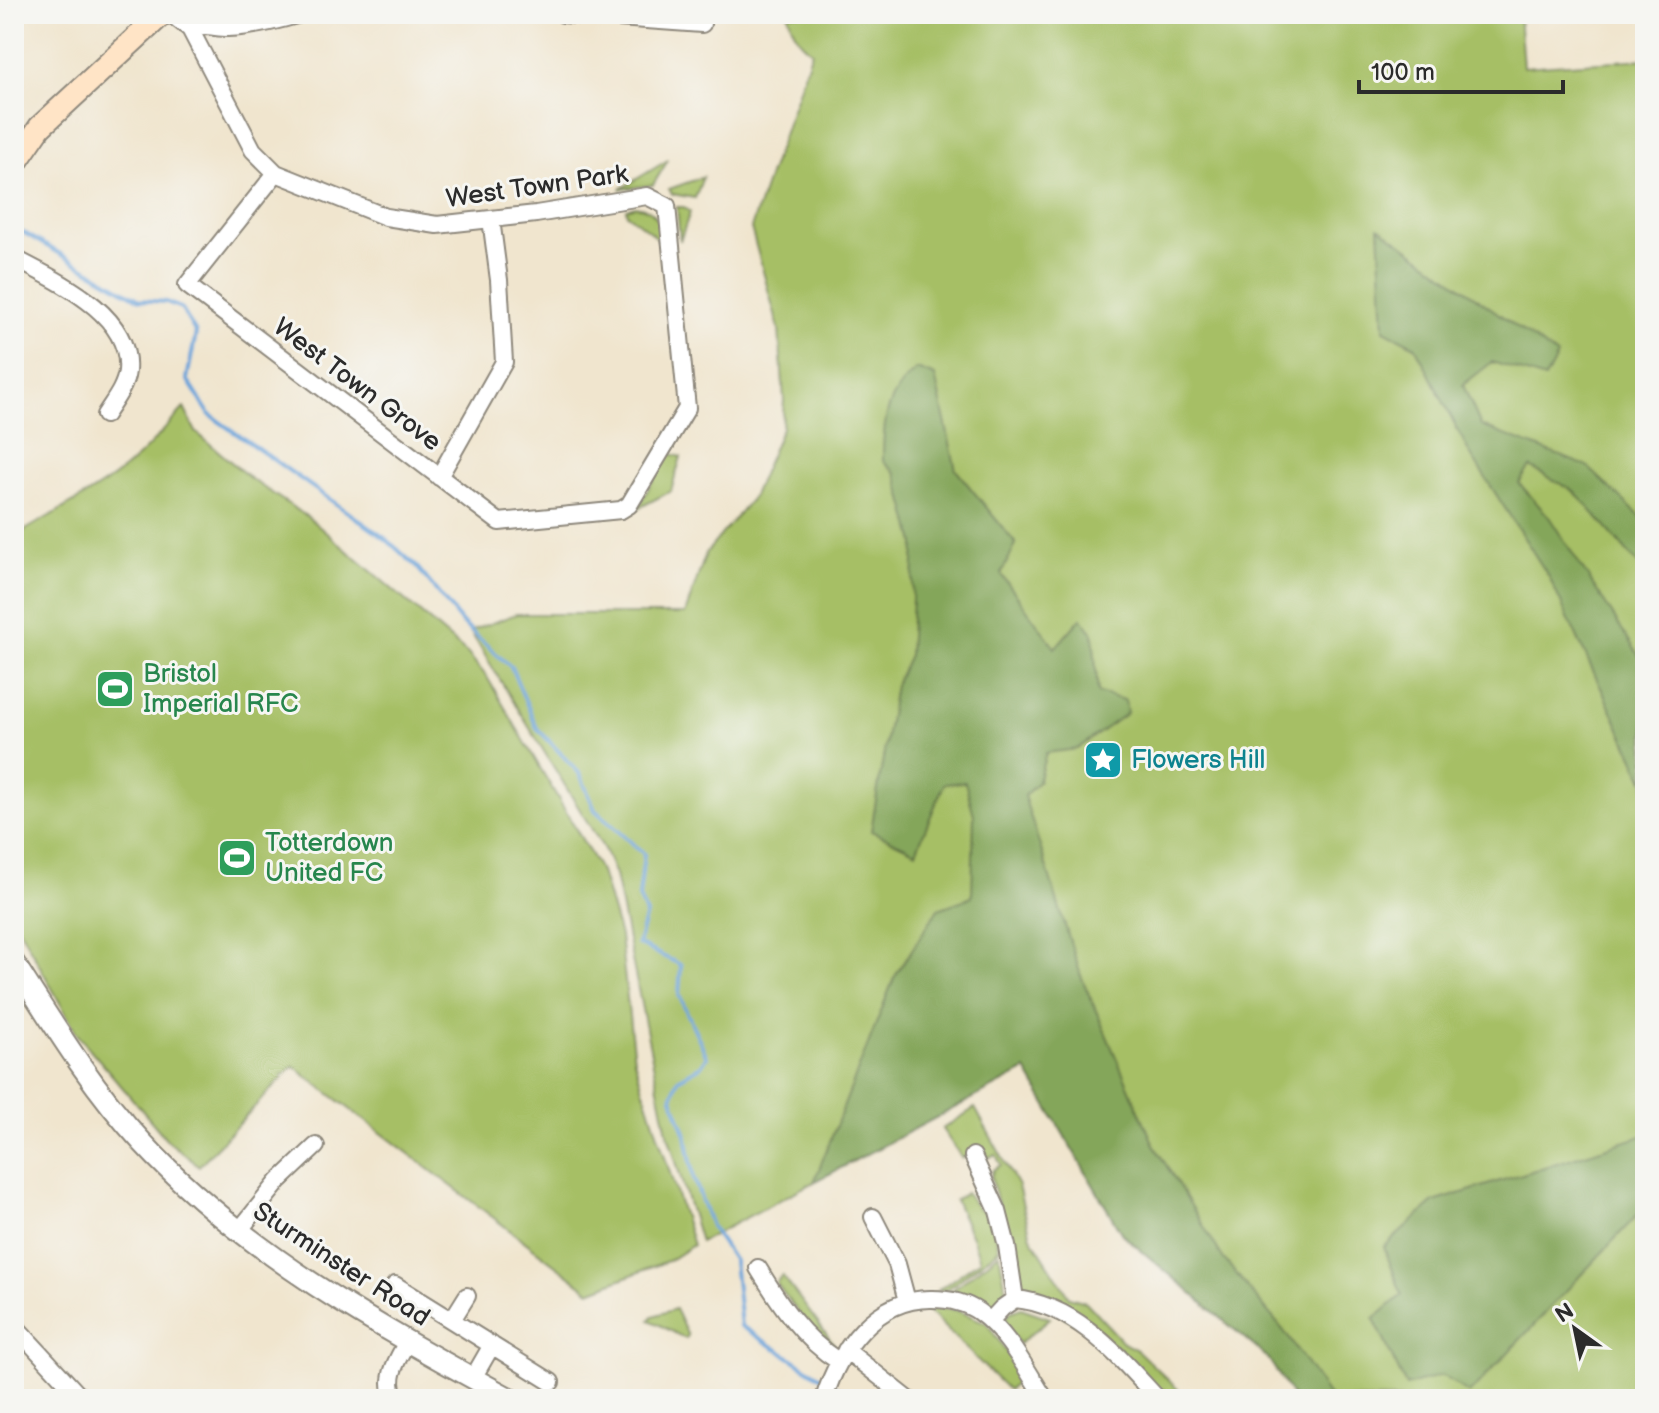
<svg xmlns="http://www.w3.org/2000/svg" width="1659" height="1413" viewBox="0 0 1659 1413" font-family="'Balsamiq Sans',sans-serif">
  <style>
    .green { fill: #a6bf65; stroke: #687548; stroke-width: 2 }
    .forest { fill: #84a65a; stroke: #586842; stroke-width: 2 }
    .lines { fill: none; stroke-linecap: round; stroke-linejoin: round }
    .stream { stroke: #6ba3d9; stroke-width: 4 }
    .minor-casing { stroke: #8e887c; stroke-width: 20 }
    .tertiary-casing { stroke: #8e887c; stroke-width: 24 }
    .secondary-casing { stroke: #8e887c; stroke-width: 26 }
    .minor { stroke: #fff; stroke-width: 16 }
    .tertiary { stroke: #fff; stroke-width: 20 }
    .secondary { stroke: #ffe4c6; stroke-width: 22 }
    .labels { text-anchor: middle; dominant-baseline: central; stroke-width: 6; stroke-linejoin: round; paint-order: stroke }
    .street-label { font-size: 26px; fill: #2b2b2b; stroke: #f6f6f2 }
    .leisure-label { font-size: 26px; fill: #27864d; stroke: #f6f6f2; text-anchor: start }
    .culture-label { font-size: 26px; fill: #0d838f; stroke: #f6f6f2; text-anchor: start }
  </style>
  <rect width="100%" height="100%" fill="#f6f6f2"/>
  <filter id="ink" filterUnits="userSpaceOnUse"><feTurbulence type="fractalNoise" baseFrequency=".0125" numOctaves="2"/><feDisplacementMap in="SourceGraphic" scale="16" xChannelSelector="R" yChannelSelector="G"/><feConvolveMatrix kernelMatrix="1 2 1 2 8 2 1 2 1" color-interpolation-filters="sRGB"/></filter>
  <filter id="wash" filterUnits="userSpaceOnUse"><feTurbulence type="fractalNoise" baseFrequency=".006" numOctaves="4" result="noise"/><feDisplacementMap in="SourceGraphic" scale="32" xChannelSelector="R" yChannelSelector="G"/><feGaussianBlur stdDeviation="1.8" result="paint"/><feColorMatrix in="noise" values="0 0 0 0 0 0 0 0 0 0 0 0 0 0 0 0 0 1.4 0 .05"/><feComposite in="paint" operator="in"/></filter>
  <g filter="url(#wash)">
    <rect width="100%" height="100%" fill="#f0e5ce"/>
    <!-- green -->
    <path class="green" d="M 788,14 L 1519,14 L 1523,67 L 1645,59 L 1645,1399 L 1296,1399 L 1268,1358 L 1122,1234 L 1026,1070 L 700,1242 L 666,1128 L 615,875 L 604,849 L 470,631 L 516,614 L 685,614 L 706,553 L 752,498 L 782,428 L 784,400 L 779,329 L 751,228 L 812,51 C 798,42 792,30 788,14 Z
      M 668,160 L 653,185 L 620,189 Z
      M 703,177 L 695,198 L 672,194 L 669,189 Z
      M 635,206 C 657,209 660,220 660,240 L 627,214 L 626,209 Z
      M 677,207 L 684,207 L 690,212 L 680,241 Z
      M 184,408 L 196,432 L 251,479 L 309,518 L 468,654 L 487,677 L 601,872 L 620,936 L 634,1060 L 693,1245 L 670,1260 L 590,1291 L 293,1066 L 199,1166 L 168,1141 L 77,1034 L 14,919 L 14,537 C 53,512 96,494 131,463 C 150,447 167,426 184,408 Z
      M 668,453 L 681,457 L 671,491 L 631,512 L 642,500 Z
      M 975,1108 L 1018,1186 L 1031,1237 L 1069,1297 L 1086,1302 L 1125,1344 L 1137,1350 L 1188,1399 L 1167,1399 L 1119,1348 L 1021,1292 L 991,1177 L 993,1170 L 1001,1165 L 996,1155 L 986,1158 L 977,1150 L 962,1158 L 942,1129 Z
      M 966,1193 L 978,1208 L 991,1215 L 999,1249 L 945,1291 L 938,1290 L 980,1260 L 973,1239 L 955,1200 Z
      M 999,1253 L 1006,1289 C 995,1320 971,1298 950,1292 Z
      M 782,1275 L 835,1346 L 830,1351 L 824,1347 L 776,1283 Z
      M 924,1307 L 956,1310 L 987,1323 L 1023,1377 L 1008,1390 Z
      M 1021,1308 L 1050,1318 L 1019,1344 L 1004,1321 L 1010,1312 Z
      M 675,1309 L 688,1336 L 686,1339 L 650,1320 L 653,1316 Z"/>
    <!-- forest -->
    <path class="forest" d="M 1379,227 L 1557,356 L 1545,379 L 1492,362 L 1463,385 L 1481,426 L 1587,466 L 1645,521 L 1645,572 L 1574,491 L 1530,467 L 1519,483 L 1549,517 L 1645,665 L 1645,782 L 1549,577 L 1469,452 L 1415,346 L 1384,330 Z
      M 917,369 L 935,376 L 956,470 L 1016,544 L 1001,574 L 1055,648 L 1081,618 L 1093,633 L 1098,693 L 1125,700 L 1127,713 L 1077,749 L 1046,753 L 1038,782 L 1024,796 L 1081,976 L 1154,1145 L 1223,1258 L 1284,1331 L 1331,1399 L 1294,1399 L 1268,1358 L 1122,1234 L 1026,1070 L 814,1182 L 894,978 L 938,909 L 972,897 L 974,815 L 965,782 L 944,784 L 916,852 L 871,831 L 895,685 L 909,655 L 915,543 L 896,473 L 883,461 C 883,422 885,395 917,369 Z
      M 1645,1135 L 1645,1207 L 1469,1394 L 1442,1375 L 1406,1386 L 1374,1319 L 1402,1295 L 1384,1247 L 1434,1202 Z"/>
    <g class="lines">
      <!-- stream -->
      <path class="stream" d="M 14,227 L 140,300 L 166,302 L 181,308 L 196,333 L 187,379 L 210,415 L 386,539 L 417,567 L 463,624 L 511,667 L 537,728 L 580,774 L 595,810 L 644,854 L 639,897 L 646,914 L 638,944 L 681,965 L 679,995 L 707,1057 L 701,1066 L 678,1079 L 672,1098 L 686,1135 L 694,1179 L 711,1226 L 734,1261 L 741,1326 L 825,1380
        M 833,1385 L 863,1399"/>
    </g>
  </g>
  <g filter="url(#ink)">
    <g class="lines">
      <defs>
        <path id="minor" d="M 171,14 L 190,29 L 253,150 L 276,173 L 386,217 L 437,225 L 536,214 L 647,196 L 667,206 L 687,408 L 629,505 L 621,510 L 499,522 L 187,285 L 276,173
          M 563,14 L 702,24
          M 190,29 C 203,23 214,28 228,28 C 252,27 277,21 300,14
          M 14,258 C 55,280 132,313 127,371 C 125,388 113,402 105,415
          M 439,477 L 504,362 L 499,280 L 491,219
          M 973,1156 L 998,1211 L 1007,1246 L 1015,1299
          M 873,1217 L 897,1264 L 907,1301
          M 238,1232 L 279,1181 L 316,1146
          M 758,1268 C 780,1304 802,1338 838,1361
          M 395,1285 L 551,1382
          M 452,1320 L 467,1296
          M 990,1321 L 1002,1308 L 1015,1299 C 1077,1305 1118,1356 1158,1399
          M 14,1325 L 82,1399
          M 846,1350 L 908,1399
          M 473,1378 L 492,1345
          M 59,1399 L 70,1386
          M 395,1399 C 384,1377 398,1359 408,1340
          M 824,1399 C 839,1350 875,1298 932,1299 C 949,1299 965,1302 979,1312 C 1008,1333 1026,1369 1045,1399"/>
        <path id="tertiary" d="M 14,963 C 53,1024 92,1088 142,1142 C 244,1253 379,1327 511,1399"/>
        <path id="secondary" d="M 14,165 L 40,127 L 162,14"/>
      </defs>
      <!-- minor casing -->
      <use href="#minor" class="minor-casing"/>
      <!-- tertiary casing -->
      <use href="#tertiary" class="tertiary-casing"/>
      <!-- secondary casing -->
      <use href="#secondary" class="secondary-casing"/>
      <!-- minor -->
      <use href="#minor" class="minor"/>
      <!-- tertiary -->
      <use href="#tertiary" class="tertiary"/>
      <!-- secondary -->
      <use href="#secondary" class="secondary"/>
    </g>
  </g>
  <!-- icons -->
  <defs>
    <symbol id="stadium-square" viewBox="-11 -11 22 22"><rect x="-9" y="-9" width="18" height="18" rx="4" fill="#2e9e5b" stroke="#f6f6f2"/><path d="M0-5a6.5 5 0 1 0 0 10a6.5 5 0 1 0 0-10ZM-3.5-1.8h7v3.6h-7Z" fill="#fff"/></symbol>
    <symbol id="sight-square" viewBox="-11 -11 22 22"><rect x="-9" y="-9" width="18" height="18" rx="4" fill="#0f9aa8" stroke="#f6f6f2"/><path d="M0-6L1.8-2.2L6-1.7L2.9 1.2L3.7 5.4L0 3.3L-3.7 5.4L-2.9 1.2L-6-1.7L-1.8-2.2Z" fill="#fff"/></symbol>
  </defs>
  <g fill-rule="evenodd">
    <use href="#stadium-square" x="93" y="667" width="44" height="44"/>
    <use href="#sight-square" x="1081" y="738" width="44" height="44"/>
    <use href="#stadium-square" x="215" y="836" width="44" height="44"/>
  </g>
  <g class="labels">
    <!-- street labels -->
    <g class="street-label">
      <text transform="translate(537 187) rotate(-8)">West Town Park</text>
      <text transform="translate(357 385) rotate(37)">West Town Grove</text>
      <text transform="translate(341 1265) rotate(33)">Sturminster Road</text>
    </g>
    <!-- leisure labels -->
    <g class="leisure-label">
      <text x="143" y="674">Bristol<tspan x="143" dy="30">Imperial RFC</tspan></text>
      <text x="265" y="843">Totterdown<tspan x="265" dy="30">United FC</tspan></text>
    </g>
    <!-- culture labels -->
    <g class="culture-label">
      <text x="1131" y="760">Flowers Hill</text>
    </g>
  </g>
  <!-- margin -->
  <rect width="1659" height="1413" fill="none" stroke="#f6f6f2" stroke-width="48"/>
  <!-- north arrow -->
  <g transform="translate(1575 1329) rotate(327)" stroke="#f6f6f2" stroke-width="6" paint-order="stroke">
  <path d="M0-6L14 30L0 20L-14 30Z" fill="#2b2b2b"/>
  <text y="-12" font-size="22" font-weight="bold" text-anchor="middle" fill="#2b2b2b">N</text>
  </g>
  <!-- scale -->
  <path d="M1359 80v12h204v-12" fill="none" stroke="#2b2b2b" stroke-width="4"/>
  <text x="1371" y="80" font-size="24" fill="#2b2b2b" stroke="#f6f6f2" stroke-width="6" paint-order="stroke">100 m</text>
</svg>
